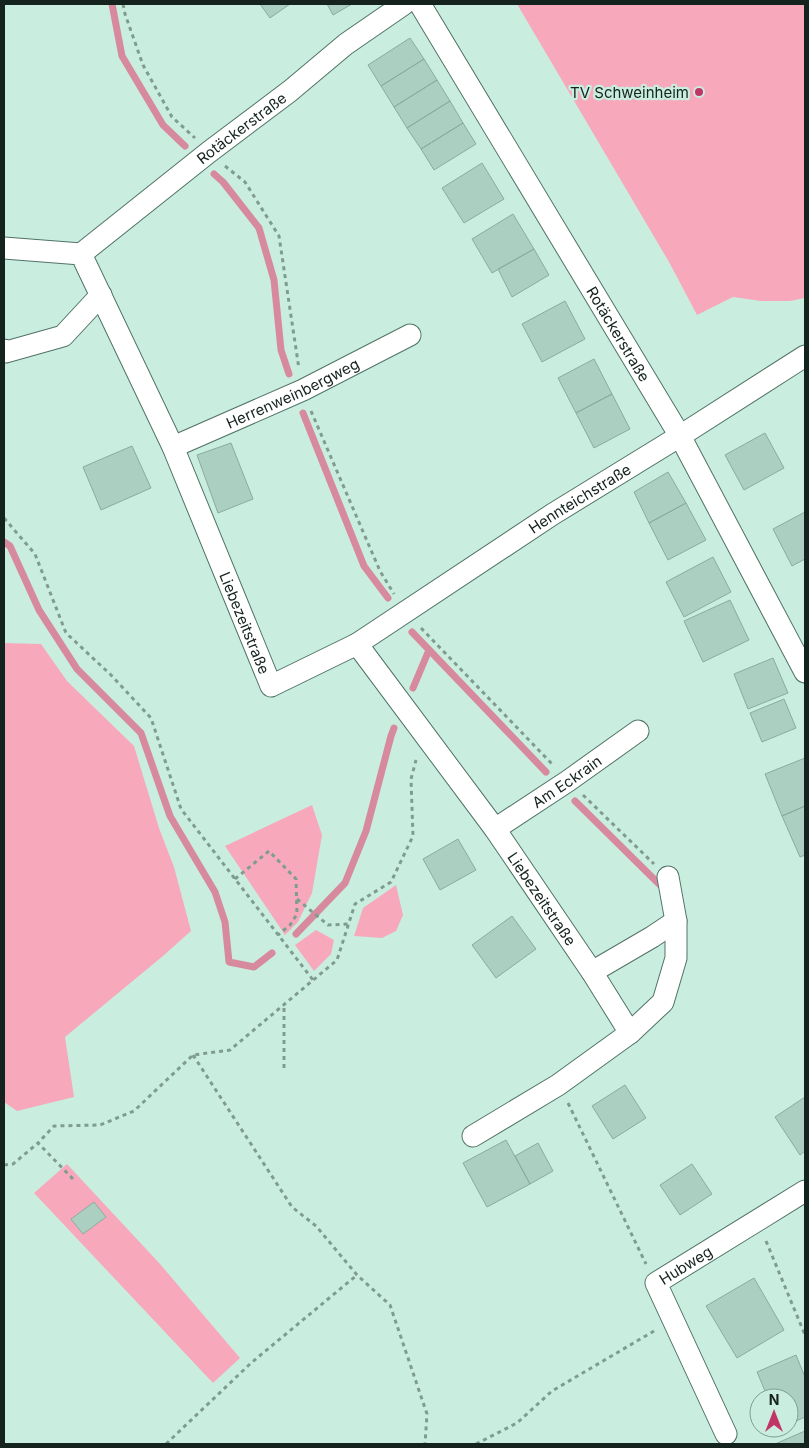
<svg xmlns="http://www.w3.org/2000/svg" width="809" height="1448" viewBox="0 0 809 1448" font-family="Inter,sans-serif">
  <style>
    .green { fill: #f7a9bb }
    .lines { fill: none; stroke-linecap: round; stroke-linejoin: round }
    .stream { stroke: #d78a9d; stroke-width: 7 }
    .building { fill: #abcfc1; stroke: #89ac9f }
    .minor-casing { stroke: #517266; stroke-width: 23 }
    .path { stroke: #809c91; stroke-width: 3; stroke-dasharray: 4 4; stroke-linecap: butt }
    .minor { stroke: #fff; stroke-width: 21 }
    .poi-dot { fill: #c13466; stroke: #c9eee0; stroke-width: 2 }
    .labels { text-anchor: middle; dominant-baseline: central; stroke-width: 4.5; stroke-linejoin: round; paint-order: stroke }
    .poi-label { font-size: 15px; fill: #15231e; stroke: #c9eee0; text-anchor: end }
    .street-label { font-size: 15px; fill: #15231e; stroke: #c9eee0 }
  </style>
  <rect width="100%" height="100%" fill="#c9eee0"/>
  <!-- green -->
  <path class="green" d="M 517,4 L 805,4 L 805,298 L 790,301 L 761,301 L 733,297 L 697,315 L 669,262 Z
    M 4,643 L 41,644 L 67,681 L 134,746 L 159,828 L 174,867 L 191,931 L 163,956 L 65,1037 L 74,1097 L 17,1111 L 4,1102 Z
    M 312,805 L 322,835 L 312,893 L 298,922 L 285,935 L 225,846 Z
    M 396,885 L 403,915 L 396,931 L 382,938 L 354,936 L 363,908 Z
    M 316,930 L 334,940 L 331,954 L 314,971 L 295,945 Z
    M 67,1164 L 160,1264 L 240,1358 L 213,1383 L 34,1193 Z"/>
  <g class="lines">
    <!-- stream -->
    <path class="stream" d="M 112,4 L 122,56 L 163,125 L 185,146
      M 214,174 L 223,182 L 259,228 L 274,280 L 281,350 L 289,374
      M 303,413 L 364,566 L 388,598
      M 4,542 L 10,546 L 39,610 L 77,669 L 141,733 L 170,816 L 215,892 L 225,922 L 229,962 L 254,967 L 272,953
      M 412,632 L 546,772
      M 413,688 L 429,650
      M 575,801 L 659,884
      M 296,934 L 345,883 L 366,831 L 391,736 L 394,728"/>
  </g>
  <!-- building -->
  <path class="building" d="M 260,4 L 290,4 L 270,18 Z
    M 327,4 L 352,4 L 333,15 Z
    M 410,38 L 424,59 L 381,86 L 368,65 Z
    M 424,59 L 437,80 L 394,107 L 381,86 Z
    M 437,80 L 450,101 L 407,128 L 394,107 Z
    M 450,101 L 463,123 L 421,149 L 407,128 Z
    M 463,123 L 476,144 L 434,170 L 421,149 Z
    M 482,163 L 504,199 L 464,223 L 442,188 Z
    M 513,214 L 534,249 L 492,273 L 472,239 Z
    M 534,249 L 549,275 L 512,297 L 498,269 Z
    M 565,301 L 585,339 L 542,362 L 522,324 Z
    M 594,359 L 612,394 L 576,413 L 558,378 Z
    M 612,394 L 630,429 L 594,448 L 576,413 Z
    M 765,433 L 784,468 L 744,490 L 725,455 Z
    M 231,443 L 253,499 L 218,513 L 197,455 Z
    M 132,446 L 151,488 L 101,510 L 83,467 Z
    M 668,472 L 686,503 L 649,523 L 634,492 Z
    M 686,503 L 706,540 L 668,560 L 649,523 Z
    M 805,512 L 805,559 L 792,566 L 773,529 Z
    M 713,557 L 731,592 L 684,617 L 666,582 Z
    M 730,600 L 749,640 L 703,662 L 684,621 Z
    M 773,658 L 788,693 L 748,709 L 734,674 Z
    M 784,699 L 796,728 L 762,742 L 750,713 Z
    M 805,758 L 805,806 L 782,816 L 765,774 Z
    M 805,806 L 805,855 L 800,857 L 782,816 Z
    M 458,839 L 476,870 L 440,890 L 423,859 Z
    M 512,916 L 536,949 L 496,978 L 472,945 Z
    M 625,1085 L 646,1118 L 613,1139 L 592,1106 Z
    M 805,1097 L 805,1151 L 800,1155 L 775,1117 Z
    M 506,1140 L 530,1184 L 487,1207 L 463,1163 Z
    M 538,1143 L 553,1171 L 530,1184 L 515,1156 Z
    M 692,1164 L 712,1194 L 680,1215 L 660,1185 Z
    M 94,1202 L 106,1217 L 83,1234 L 71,1219 Z
    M 754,1278 L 784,1330 L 737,1358 L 706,1306 Z
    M 796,1355 L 805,1377 L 805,1417 L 794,1422 L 789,1412 L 789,1398 L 768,1398 L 757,1372 Z
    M 805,1431 L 805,1444 L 775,1444 Z"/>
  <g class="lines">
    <defs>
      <g id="minor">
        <path id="s1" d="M 420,4 L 680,436 L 805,672"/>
        <path id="s2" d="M 4,248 L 81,254 L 173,447 L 271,686 L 357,644 L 495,829 L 592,972 L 630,1033 L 558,1085 L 473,1136"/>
        <path id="s3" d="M 81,254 L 209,152 L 290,91 L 346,44 L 404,4"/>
        <path d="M 4,350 L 6,352 L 63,336 L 101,295"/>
        <path id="s4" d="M 173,447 L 303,390 L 410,335"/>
        <path id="s5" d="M 357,644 L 553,514 L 680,436 L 805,356"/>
        <path id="s6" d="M 495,829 L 568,781 L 638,731"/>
        <path d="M 592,972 L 652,937 L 676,921"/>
        <path d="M 630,1033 L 663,1002 L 676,958 L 676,921 L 668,877"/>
        <path id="s7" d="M 726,1434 L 656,1283 L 805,1191"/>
      </g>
    </defs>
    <!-- minor casing -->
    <use href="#minor" class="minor-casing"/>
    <!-- path -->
    <path class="path" d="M 123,4 L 125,14 L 143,65 L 172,117 L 195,138
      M 225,166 L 245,182 L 279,236 L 299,369
      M 311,411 L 380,571 L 394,594
      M 4,518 L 35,554 L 66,633 L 111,675 L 151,718 L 181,809 L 313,980
      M 421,628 L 554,766
      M 583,795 L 654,864
      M 235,879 L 269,851 L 296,879 L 297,914 L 290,925 L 278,935
      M 297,899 L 328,925 L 349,924
      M 193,1055 L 292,1207 L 316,1226 L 357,1275 L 390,1305 L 427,1414 L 425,1444
      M 284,1068 L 284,1005
      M 568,1103 L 646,1264
      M 4,1165 L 13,1164 L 38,1143
      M 73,1179 L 38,1143 L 54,1126 L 100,1125 L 134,1111 L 193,1055 L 230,1050 L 337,960 L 355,904 L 391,882 L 413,836 L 411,779 L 416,760
      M 766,1241 L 805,1335
      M 166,1444 L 251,1363 L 357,1275
      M 476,1444 L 517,1423 L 552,1391 L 654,1331"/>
    <!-- minor -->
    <use href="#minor" class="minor"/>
  </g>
  <!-- markers -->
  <circle class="poi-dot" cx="699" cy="92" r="5"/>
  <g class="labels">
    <!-- poi labels -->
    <g class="poi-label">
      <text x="689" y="92">TV Schweinheim</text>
    </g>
    <!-- street labels -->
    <g class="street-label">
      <text stroke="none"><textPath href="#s3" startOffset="204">Rotäckerstraße</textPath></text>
      <text stroke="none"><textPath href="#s1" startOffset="385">Rotäckerstraße</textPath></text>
      <text stroke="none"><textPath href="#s4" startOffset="131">Herrenweinbergweg</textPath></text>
      <text stroke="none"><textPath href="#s5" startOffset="266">Hennteichstraße</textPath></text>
      <text stroke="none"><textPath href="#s2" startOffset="481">Liebezeitstraße</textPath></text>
      <text stroke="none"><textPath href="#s6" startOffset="86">Am Eckrain</textPath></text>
      <text stroke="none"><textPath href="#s2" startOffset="960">Liebezeitstraße</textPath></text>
      <text stroke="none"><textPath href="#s7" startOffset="201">Hubweg</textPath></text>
    </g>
  </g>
  <!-- border -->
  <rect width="809" height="1448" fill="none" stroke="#15231e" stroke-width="10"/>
  <!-- north arrow -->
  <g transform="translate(774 1413)"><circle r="24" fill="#c9eee0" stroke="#819d92"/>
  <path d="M0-4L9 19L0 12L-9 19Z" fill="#c13466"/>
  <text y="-8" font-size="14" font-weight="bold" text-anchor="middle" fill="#15231e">N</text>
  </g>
</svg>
